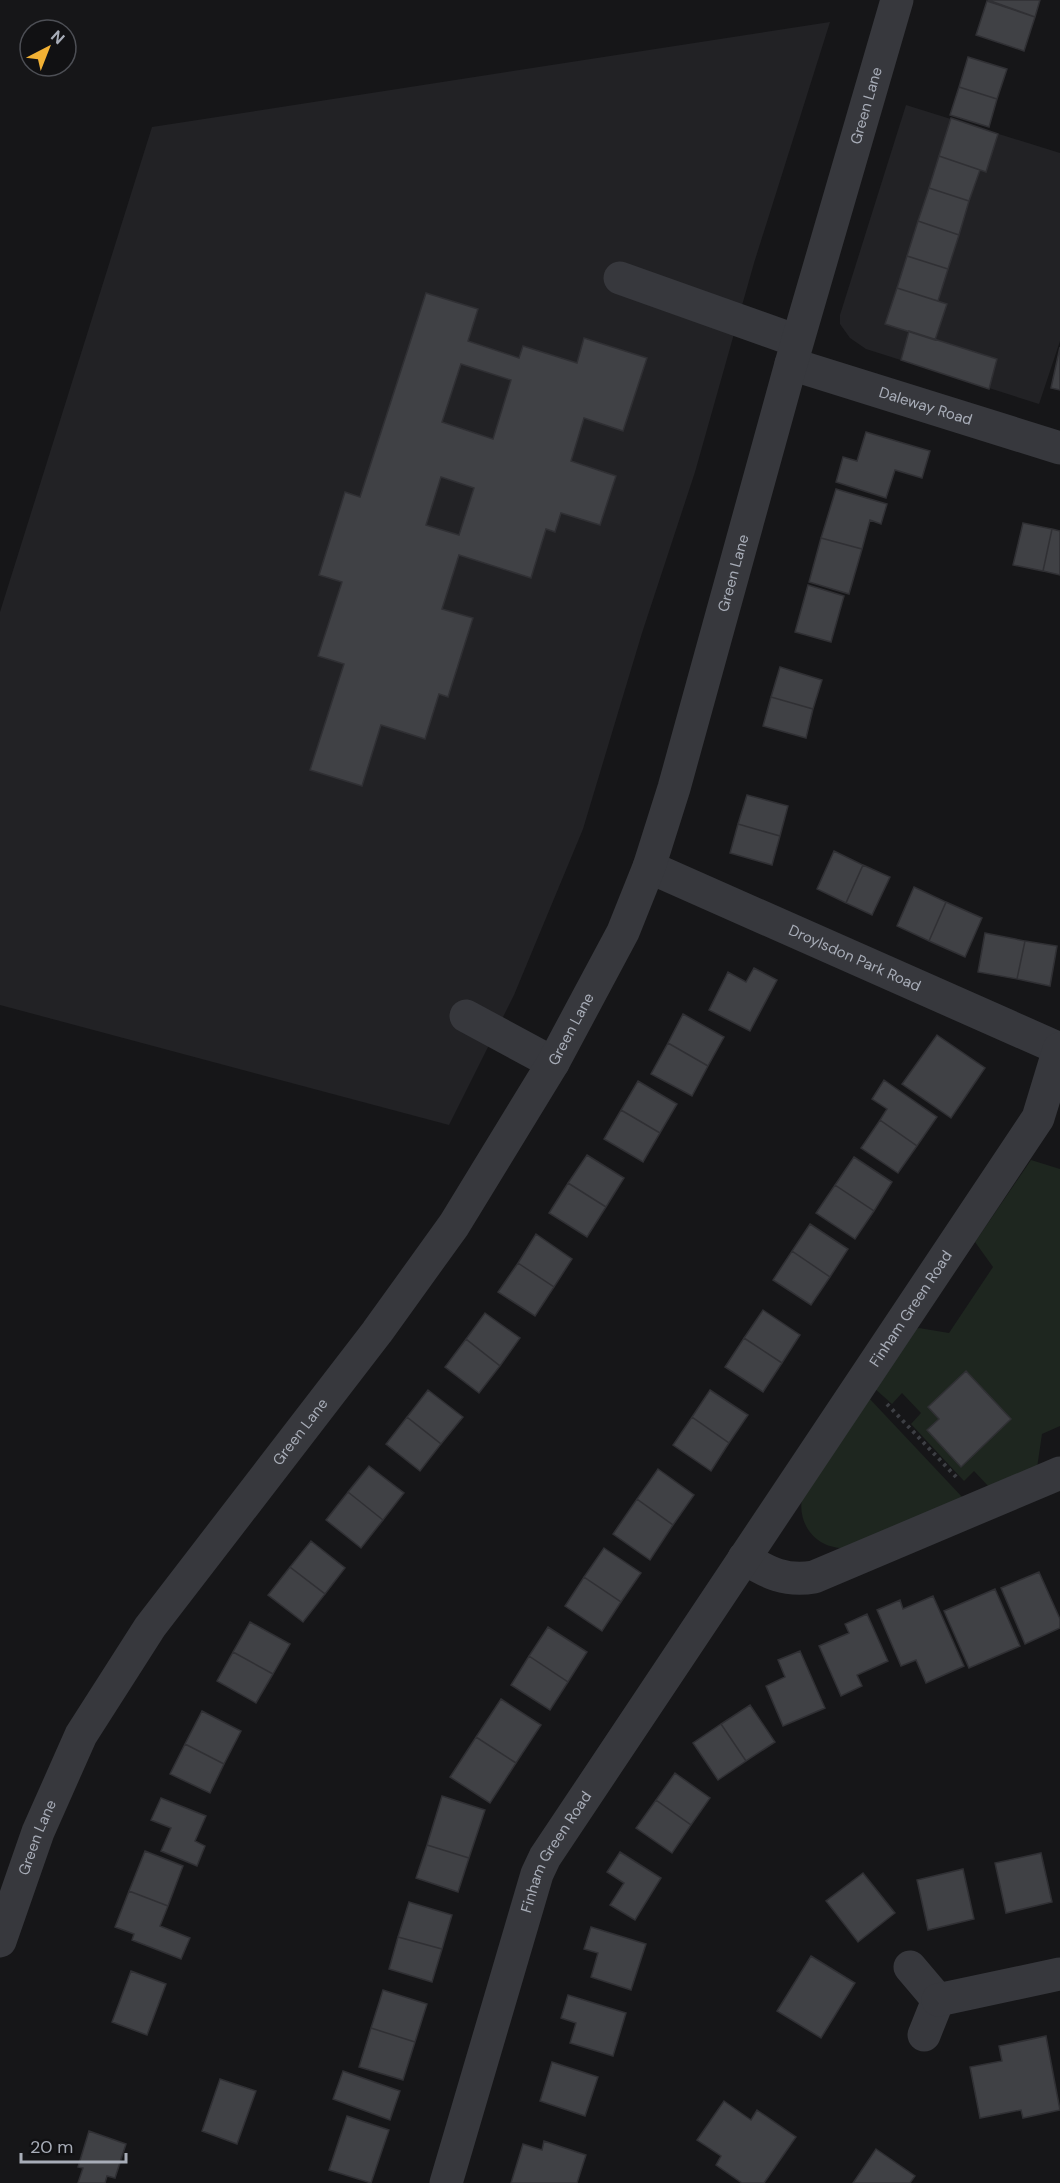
<svg xmlns="http://www.w3.org/2000/svg" width="1060" height="2183" viewBox="0 0 1060 2183" font-family="'DM Sans',sans-serif">
  <style>
    .built { fill: #222225 }
    .green { fill: #1e261f }
    .building { fill: #404145; stroke: #303034; stroke-width: 1.5; fill-rule: evenodd }
    .lines { fill: none; stroke-linecap: round; stroke-linejoin: round }
    .path { stroke: #3d3f44; stroke-width: 4; stroke-dasharray: 3 4.5; stroke-linecap: butt }
    .minor { stroke: #37383d; stroke-width: 33 }
    .labels { text-anchor: middle; dominant-baseline: central; stroke-width: 4.5; stroke-linejoin: round; paint-order: stroke }
    .street-label { font-size: 15px; fill: #a8adb8; stroke: #111113 }
  </style>
  <rect width="100%" height="100%" fill="#161618"/>
  <!-- built -->
  <path class="built" d="M 830,22 L 754,263 L 695,472 L 642,633 L 583,829 L 514,995 L 449,1125 L 0,1005 L 0,612 L 152,127 Z
    M 906,105 L 1060,153 L 1060,341 L 1039,404 L 866,349 L 850,338 L 840,324 L 840,315 Z"/>
  <!-- green -->
  <path class="green" d="M 1031,1160 L 1060,1169 L 1060,1426 L 1042,1434 L 1037,1468 L 990,1488 L 974,1471 L 964,1481 L 911,1424 L 921,1413 L 902,1393 L 892,1404 L 874,1388 L 914,1330 L 919,1328 L 949,1333 L 993,1267 L 975,1242 Z
    M 868,1397 L 964,1499 L 847,1548 C 818,1550 797,1526 802,1498 Z"/>
  <!-- building -->
  <path class="building" d="M 988,0 L 1040,0 L 1035,17 Z
    M 987,1 L 1035,17 L 1024,51 L 976,35 Z
    M 968,57 L 1007,69 L 997,99 L 959,87 Z
    M 959,87 L 997,99 L 989,127 L 950,115 Z
    M 951,118 L 998,134 L 986,172 L 939,156 Z
    M 939,156 L 980,170 L 969,201 L 929,188 Z
    M 929,188 L 969,201 L 959,235 L 918,221 Z
    M 918,221 L 959,235 L 948,269 L 907,256 Z
    M 907,256 L 948,269 L 938,301 L 897,288 Z
    M 897,288 L 947,304 L 935,340 L 885,324 Z
    M 426,293 L 478,309 L 468,341 L 519,358 L 523,346 L 577,363 L 584,338 L 647,358 L 623,431 L 584,418 L 571,461 L 616,476 L 600,525 L 561,513 L 555,532 L 546,529 L 531,578 L 459,555 L 442,609 L 473,618 L 448,697 L 439,694 L 425,739 L 381,725 L 362,786 L 310,770 L 344,664 L 318,656 L 342,582 L 319,575 L 345,492 L 360,497 ZM 461,364 L 511,380 L 493,439 L 442,422 ZM 441,477 L 474,488 L 459,535 L 426,525 Z
    M 909,331 L 997,359 L 989,389 L 901,360 Z
    M 1060,347 L 1060,390 L 1051,388 Z
    M 866,432 L 930,451 L 922,478 L 895,470 L 886,498 L 836,482 L 843,457 L 857,461 Z
    M 836,489 L 887,504 L 881,524 L 870,520 L 862,549 L 821,538 Z
    M 1023,523 L 1052,529 L 1043,571 L 1013,565 Z
    M 1052,529 L 1060,531 L 1060,575 L 1043,571 Z
    M 821,538 L 862,549 L 849,594 L 809,582 Z
    M 808,585 L 844,596 L 831,642 L 795,632 Z
    M 780,667 L 822,680 L 813,709 L 771,697 Z
    M 771,697 L 813,709 L 806,738 L 763,726 Z
    M 747,795 L 788,806 L 780,836 L 738,824 Z
    M 738,824 L 780,836 L 772,865 L 730,853 Z
    M 834,851 L 863,865 L 846,903 L 817,889 Z
    M 863,865 L 890,877 L 872,915 L 846,903 Z
    M 914,887 L 946,902 L 929,941 L 897,926 Z
    M 946,902 L 982,918 L 965,957 L 929,941 Z
    M 985,933 L 1025,941 L 1017,979 L 978,972 Z
    M 1025,941 L 1057,946 L 1050,986 L 1017,979 Z
    M 754,968 L 777,980 L 750,1031 L 709,1010 L 728,972 L 746,982 Z
    M 683,1014 L 724,1037 L 708,1066 L 668,1043 Z
    M 937,1035 L 985,1068 L 951,1118 L 902,1084 Z
    M 668,1043 L 708,1066 L 692,1096 L 651,1074 Z
    M 884,1080 L 937,1117 L 917,1146 L 880,1120 L 887,1109 L 872,1099 Z
    M 638,1081 L 677,1104 L 660,1133 L 621,1110 Z
    M 621,1110 L 660,1133 L 643,1162 L 604,1139 Z
    M 880,1120 L 917,1146 L 898,1173 L 861,1148 Z
    M 587,1155 L 624,1178 L 606,1207 L 568,1183 Z
    M 854,1157 L 892,1182 L 874,1211 L 835,1185 Z
    M 568,1183 L 606,1207 L 587,1237 L 549,1213 Z
    M 835,1185 L 874,1211 L 855,1239 L 816,1213 Z
    M 810,1224 L 848,1249 L 830,1277 L 792,1251 Z
    M 536,1234 L 572,1259 L 554,1287 L 518,1263 Z
    M 792,1251 L 830,1277 L 811,1305 L 773,1280 Z
    M 518,1263 L 554,1287 L 535,1316 L 498,1292 Z
    M 763,1310 L 800,1335 L 782,1363 L 744,1338 Z
    M 485,1313 L 520,1338 L 500,1366 L 466,1339 Z
    M 744,1338 L 782,1363 L 763,1392 L 725,1367 Z
    M 466,1339 L 500,1366 L 479,1393 L 445,1367 Z
    M 966,1371 L 1011,1419 L 961,1467 L 927,1430 L 939,1419 L 928,1407 Z
    M 428,1390 L 463,1417 L 441,1444 L 407,1417 Z
    M 710,1390 L 748,1415 L 729,1443 L 692,1417 Z
    M 407,1417 L 441,1444 L 420,1471 L 386,1444 Z
    M 692,1417 L 729,1443 L 711,1471 L 673,1445 Z
    M 369,1466 L 404,1493 L 383,1520 L 348,1492 Z
    M 658,1469 L 694,1495 L 673,1525 L 637,1499 Z
    M 348,1492 L 383,1520 L 361,1548 L 326,1520 Z
    M 637,1499 L 673,1525 L 650,1560 L 613,1534 Z
    M 311,1541 L 345,1568 L 325,1594 L 290,1567 Z
    M 604,1548 L 641,1573 L 621,1602 L 584,1577 Z
    M 290,1567 L 325,1594 L 303,1622 L 268,1595 Z
    M 1039,1572 L 1060,1619 L 1060,1628 L 1025,1644 L 1001,1588 Z
    M 584,1577 L 621,1602 L 602,1631 L 565,1606 Z
    M 995,1589 L 1020,1646 L 969,1668 L 944,1611 Z
    M 933,1596 L 964,1666 L 926,1683 L 916,1660 L 901,1666 L 877,1610 L 900,1600 L 903,1609 Z
    M 867,1614 L 888,1661 L 857,1675 L 862,1686 L 841,1696 L 819,1646 L 849,1633 L 845,1624 Z
    M 250,1622 L 290,1644 L 273,1674 L 233,1652 Z
    M 548,1627 L 587,1652 L 568,1682 L 529,1656 Z
    M 800,1651 L 825,1708 L 783,1726 L 766,1686 L 785,1677 L 778,1660 Z
    M 233,1652 L 273,1674 L 256,1703 L 217,1681 Z
    M 529,1656 L 568,1682 L 550,1710 L 511,1685 Z
    M 501,1699 L 541,1725 L 516,1763 L 476,1737 Z
    M 750,1705 L 775,1742 L 746,1761 L 721,1724 Z
    M 202,1711 L 241,1731 L 224,1764 L 185,1744 Z
    M 721,1724 L 746,1761 L 718,1780 L 693,1743 Z
    M 476,1737 L 516,1763 L 490,1803 L 450,1777 Z
    M 185,1744 L 224,1764 L 210,1793 L 170,1774 Z
    M 675,1773 L 710,1798 L 691,1825 L 656,1800 Z
    M 442,1796 L 485,1810 L 469,1858 L 427,1845 Z
    M 161,1798 L 206,1816 L 195,1841 L 205,1846 L 197,1866 L 161,1851 L 171,1828 L 151,1820 Z
    M 656,1800 L 691,1825 L 672,1853 L 636,1828 Z
    M 427,1845 L 469,1858 L 458,1892 L 416,1878 Z
    M 145,1851 L 183,1866 L 168,1906 L 129,1891 Z
    M 620,1852 L 661,1878 L 635,1920 L 610,1905 L 624,1883 L 607,1872 Z
    M 1041,1853 L 1052,1902 L 1006,1913 L 995,1863 Z
    M 963,1869 L 974,1919 L 928,1930 L 917,1880 Z
    M 863,1873 L 895,1913 L 858,1942 L 826,1901 Z
    M 129,1891 L 168,1906 L 160,1926 L 190,1938 L 181,1959 L 132,1940 L 134,1934 L 115,1927 Z
    M 409,1902 L 452,1915 L 442,1949 L 398,1937 Z
    M 591,1927 L 646,1944 L 631,1990 L 591,1977 L 598,1953 L 584,1949 Z
    M 398,1937 L 442,1949 L 432,1982 L 389,1969 Z
    M 811,1956 L 855,1983 L 821,2038 L 777,2011 Z
    M 131,1971 L 166,1984 L 147,2035 L 112,2022 Z
    M 383,1990 L 427,2004 L 415,2042 L 371,2028 Z
    M 568,1995 L 626,2013 L 613,2056 L 570,2043 L 576,2023 L 561,2018 Z
    M 371,2028 L 415,2042 L 403,2080 L 359,2067 Z
    M 1046,2036 L 1060,2110 L 1023,2118 L 1021,2110 L 980,2118 L 970,2067 L 1002,2061 L 999,2046 Z
    M 552,2062 L 598,2077 L 585,2116 L 540,2101 Z
    M 343,2071 L 400,2091 L 390,2120 L 333,2099 Z
    M 220,2079 L 256,2091 L 237,2144 L 202,2131 Z
    M 724,2101 L 751,2120 L 757,2110 L 796,2137 L 764,2183 L 742,2183 L 716,2165 L 721,2156 L 697,2140 Z
    M 347,2116 L 389,2130 L 371,2183 L 329,2170 Z
    M 89,2131 L 126,2144 L 115,2178 L 107,2176 L 105,2183 L 78,2183 L 83,2168 L 78,2167 Z
    M 544,2141 L 586,2155 L 577,2183 L 511,2183 L 523,2144 L 542,2150 Z
    M 876,2149 L 915,2176 L 910,2183 L 853,2183 Z"/>
  <g class="lines">
    <!-- path -->
    <path class="path" d="M 887,1404 L 958,1479"/>
    <!-- minor -->
    <g class="minor">
      <path d="M 620,278 L 797,341"/>
      <path id="s1" d="M 791,364 L 1060,448"/>
      <path id="s2" d="M 649,867 L 1060,1049"/>
      <path d="M 466,1016 L 553,1063"/>
      <path d="M 744,1558 C 768,1573 786,1582 814,1577 L 1060,1473"/>
      <path id="s3" d="M 0,1941 L 38,1832 L 81,1735 L 150,1627 L 377,1332 L 454,1225 L 553,1063 L 623,932 L 649,867 L 674,788 L 791,364 L 897,0"/>
      <path d="M 910,1967 L 938,2000 L 924,2035"/>
      <path d="M 938,2000 L 1060,1974"/>
      <path id="s4" d="M 446,2183 L 537,1874 L 545,1857 L 1038,1118 L 1059,1049"/>
    </g>
  </g>
  <g class="labels">
    <!-- street labels -->
    <g class="street-label">
      <text stroke="none"><textPath href="#s3" startOffset="2054">Green Lane</textPath></text>
      <text stroke="none"><textPath href="#s1" startOffset="141">Daleway Road</textPath></text>
      <text stroke="none"><textPath href="#s3" startOffset="1568">Green Lane</textPath></text>
      <text stroke="none"><textPath href="#s2" startOffset="225">Droylsdon Park Road</textPath></text>
      <text stroke="none"><textPath href="#s3" startOffset="1082">Green Lane</textPath></text>
      <text stroke="none"><textPath href="#s4" startOffset="1000">Finham Green Road</textPath></text>
      <text stroke="none"><textPath href="#s3" startOffset="596">Green Lane</textPath></text>
      <text stroke="none"><textPath href="#s3" startOffset="110">Green Lane</textPath></text>
      <text stroke="none"><textPath href="#s4" startOffset="350">Finham Green Road</textPath></text>
    </g>
  </g>
  <!-- north arrow -->
  <g transform="translate(48 48) rotate(42)"><circle r="28" fill="#111113" stroke="#4d4f55" stroke-width="1.5"/>
  <path d="M0-4.5L10 22L0 15L-10 22Z" fill="#f2b134"/>
  <text y="-9" font-size="16" font-weight="bold" text-anchor="middle" fill="#a8adb8">N</text>
  </g>
  <!-- scale -->
  <path d="M21 2153v9h105v-9" fill="none" stroke="#a8adb8" stroke-width="3"/>
  <text x="30" y="2153" font-size="18" fill="#a8adb8" stroke="#111113" stroke-width="4.5" paint-order="stroke">20 m</text>
</svg>
